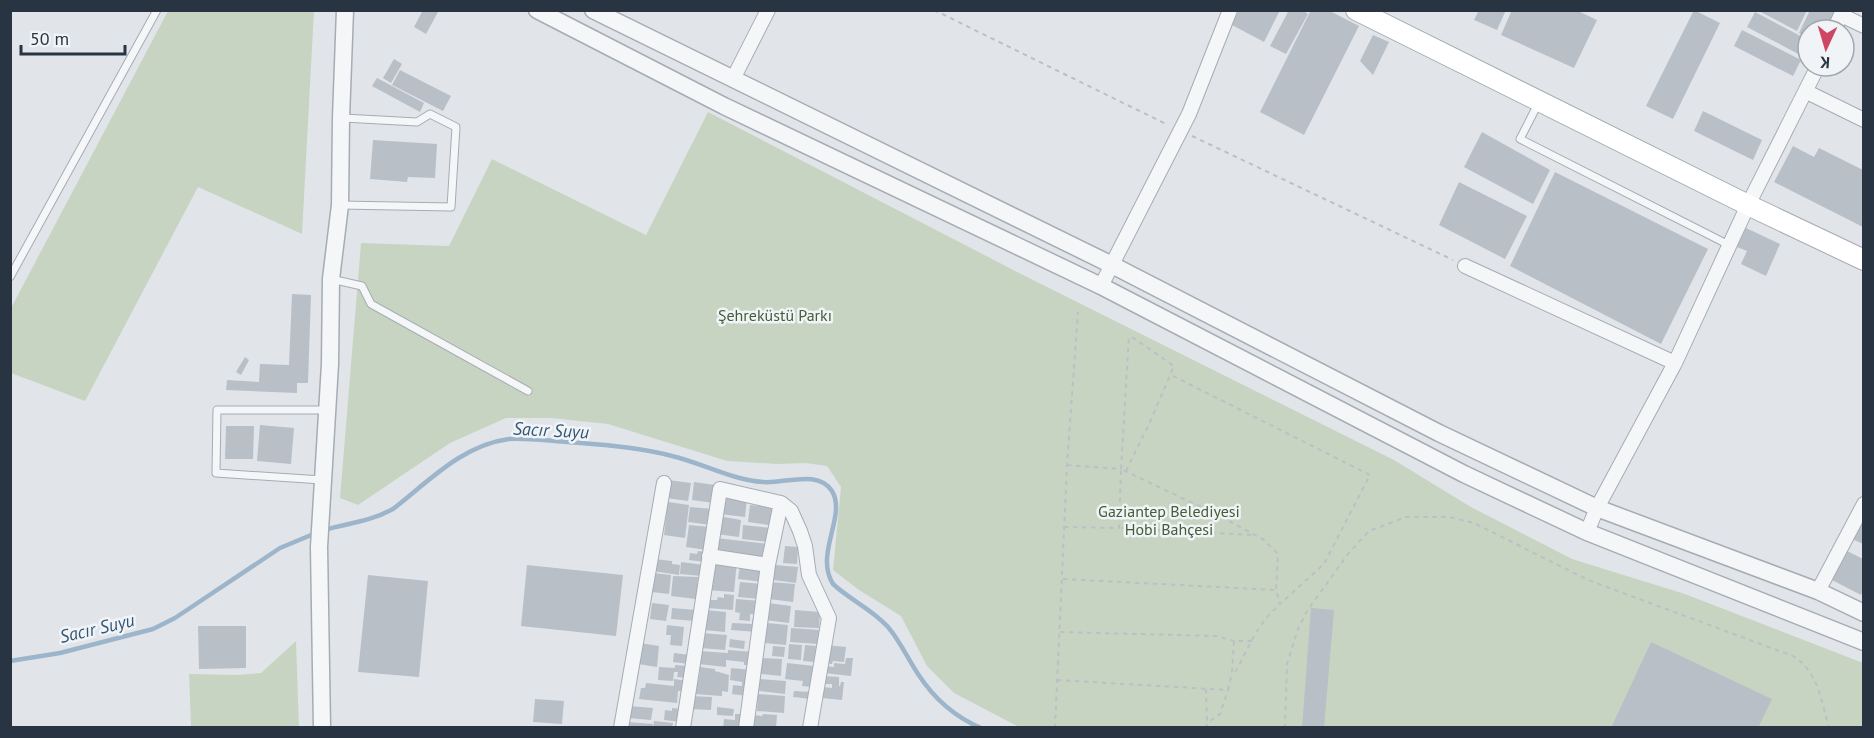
<svg xmlns="http://www.w3.org/2000/svg" width="1874" height="738" viewBox="0 0 1874 738" font-family="'PT Sans',sans-serif">
  <style>
    .green { fill: #c8d4c2 }
    .lines { fill: none; stroke-linecap: round; stroke-linejoin: round }
    .stream { stroke: #9cb5ca; stroke-width: 4.5 }
    .building { fill: #b8bfc7 }
    .service-casing { stroke: #a6acb4; stroke-width: 9 }
    .minor-casing { stroke: #a6acb4; stroke-width: 16 }
    .tertiary-casing { stroke: #a6acb4; stroke-width: 19 }
    .secondary-casing { stroke: #a6acb4; stroke-width: 22 }
    .path { stroke: #bbc0c5; stroke-width: 2; stroke-dasharray: 4.5 4.5; stroke-linecap: butt }
    .service { stroke: #f4f6f8; stroke-width: 7 }
    .minor { stroke: #f4f6f8; stroke-width: 14 }
    .tertiary { stroke: #f4f6f8; stroke-width: 16 }
    .secondary { stroke: #fff; stroke-width: 20 }
    .labels { text-anchor: middle; dominant-baseline: central; stroke-width: 5; stroke-linejoin: round; paint-order: stroke }
    .park-label { font-size: 16px; fill: #405e37; stroke: #f1f4f7 }
    .water-label { font-size: 18px; font-style: italic; fill: #335576; stroke: #f1f4f7 }
  </style>
  <rect width="100%" height="100%" fill="#e1e5ea"/>
  <!-- green -->
  <path class="green" d="M 168,11 L 314,11 L 302,234 L 198,187 L 85,401 L 11,373 L 11,308 Z
    M 708,112 L 1025,276 L 1394,460 L 1471,507 L 1572,559 L 1685,594 L 1863,663 L 1863,727 L 1019,727 L 954,693 L 927,666 L 901,616 L 859,590 L 833,570 L 841,487 L 827,466 L 806,463 L 777,464 L 727,461 L 608,424 L 551,418 L 506,418 L 450,443 L 358,505 L 340,498 L 361,243 L 449,246 L 492,159 L 646,235 Z
    M 296,641 L 299,727 L 191,727 L 189,674 L 237,675 L 261,673 Z"/>
  <g class="lines">
    <!-- stream -->
    <path class="stream" d="M 324,530 C 349,523 369,522 393,509 C 428,482 462,445 509,439 C 529,438 549,441 568,442 C 603,445 638,447 672,456 C 702,463 732,480 763,482 C 784,484 818,469 832,491 C 847,516 814,554 833,584 C 850,600 872,609 888,627 C 900,641 908,659 918,674 C 933,697 955,717 981,728
      M 10,661 L 60,653 L 153,629 L 175,618 L 280,548 L 316,533"/>
  </g>
  <!-- building -->
  <path class="building" d="M 423,10 L 439,10 L 426,34 L 414,27 Z
    M 1239,10 L 1280,10 L 1264,42 L 1232,25 Z
    M 1289,10 L 1302,10 L 1308,14 L 1286,54 L 1270,46 Z
    M 1311,10 L 1328,10 L 1359,26 L 1304,135 L 1260,112 Z
    M 1479,10 L 1506,10 L 1497,30 L 1474,20 Z
    M 1512,10 L 1576,10 L 1597,20 L 1574,68 L 1501,35 Z
    M 1694,10 L 1720,23 L 1673,119 L 1646,106 Z
    M 1757,10 L 1807,10 L 1797,31 Z
    M 1810,10 L 1832,10 L 1836,12 L 1826,30 L 1808,30 L 1808,38 L 1799,33 Z
    M 1755,12 L 1808,40 L 1808,50 L 1804,57 L 1747,27 Z
    M 1742,30 L 1801,60 L 1793,76 L 1734,46 Z
    M 1373,35 L 1389,42 L 1373,75 L 1360,61 Z
    M 394,59 L 402,64 L 391,83 L 383,78 Z
    M 400,70 L 451,96 L 443,111 L 392,85 Z
    M 377,78 L 424,103 L 420,112 L 372,86 Z
    M 1703,111 L 1762,140 L 1753,160 L 1694,131 Z
    M 1482,132 L 1550,170 L 1533,204 L 1464,167 Z
    M 373,140 L 437,144 L 435,178 L 408,177 L 407,182 L 370,179 Z
    M 1793,146 L 1814,157 L 1819,148 L 1863,170 L 1863,227 L 1774,182 Z
    M 1555,172 L 1708,249 L 1661,344 L 1510,266 Z
    M 1459,182 L 1527,216 L 1505,259 L 1439,225 Z
    M 1746,228 L 1780,244 L 1766,276 L 1741,264 L 1747,251 L 1737,247 Z
    M 292,294 L 311,295 L 308,383 L 297,383 L 297,393 L 226,390 L 227,380 L 259,382 L 260,364 L 289,365 Z
    M 245,357 L 249,360 L 241,375 L 236,372 Z
    M 260,425 L 294,428 L 291,464 L 257,461 Z
    M 226,426 L 254,426 L 253,459 L 225,459 Z
    M 668,480 L 691,483 L 688,501 L 666,498 Z
    M 694,482 L 715,485 L 713,503 L 692,500 Z
    M 722,496 L 747,498 L 745,517 L 720,514 Z
    M 668,502 L 689,505 L 685,538 L 664,535 Z
    M 750,505 L 778,508 L 775,526 L 748,522 Z
    M 690,507 L 713,509 L 711,525 L 688,522 Z
    M 1863,514 L 1863,544 L 1852,539 Z
    M 718,516 L 741,520 L 739,537 L 716,534 Z
    M 689,525 L 710,527 L 707,550 L 686,547 Z
    M 743,525 L 770,528 L 769,542 L 742,539 Z
    M 716,538 L 768,544 L 765,562 L 714,555 Z
    M 785,546 L 798,547 L 797,564 L 783,563 Z
    M 698,551 L 707,552 L 705,562 L 689,560 L 690,553 L 697,554 Z
    M 1847,551 L 1863,559 L 1863,590 L 1861,595 L 1832,580 Z
    M 654,559 L 672,561 L 672,564 L 680,565 L 679,575 L 653,571 Z
    M 713,560 L 737,561 L 734,592 L 706,590 Z
    M 681,562 L 704,565 L 702,576 L 680,574 Z
    M 527,565 L 623,575 L 616,636 L 521,626 Z
    M 740,565 L 765,567 L 763,582 L 738,579 Z
    M 775,565 L 798,567 L 796,583 L 773,580 Z
    M 653,573 L 671,575 L 669,594 L 651,592 Z
    M 368,575 L 428,581 L 419,677 L 358,672 Z
    M 673,576 L 698,577 L 696,599 L 671,596 Z
    M 740,582 L 762,584 L 761,599 L 738,597 Z
    M 770,582 L 795,584 L 793,602 L 769,599 Z
    M 724,594 L 734,595 L 733,610 L 707,608 L 707,600 L 717,600 L 718,597 L 724,598 Z
    M 736,599 L 761,601 L 759,615 L 750,614 L 750,621 L 739,620 L 740,613 L 735,612 Z
    M 652,603 L 669,605 L 666,621 L 650,619 Z
    M 768,603 L 791,606 L 789,623 L 765,620 Z
    M 672,608 L 696,610 L 695,621 L 671,619 Z
    M 1311,608 L 1334,610 L 1324,728 L 1302,728 Z
    M 705,610 L 726,612 L 725,632 L 704,630 Z
    M 795,610 L 820,612 L 819,628 L 794,627 Z
    M 752,619 L 758,619 L 757,632 L 731,630 L 732,623 L 752,624 Z
    M 767,623 L 788,625 L 786,645 L 765,643 Z
    M 667,625 L 684,627 L 682,646 L 670,645 L 671,635 L 666,635 Z
    M 198,626 L 246,626 L 246,668 L 199,669 Z
    M 791,628 L 819,630 L 818,644 L 790,642 Z
    M 701,633 L 727,635 L 725,650 L 700,648 Z
    M 730,639 L 745,641 L 744,649 L 729,647 Z
    M 1651,642 L 1772,699 L 1758,728 L 1611,728 Z
    M 640,643 L 659,646 L 657,667 L 638,664 Z
    M 789,644 L 802,645 L 801,660 L 788,659 Z
    M 805,645 L 816,646 L 815,662 L 803,661 Z
    M 827,645 L 846,647 L 844,662 L 833,661 L 832,664 L 823,663 Z
    M 773,646 L 785,647 L 784,657 L 772,656 Z
    M 728,650 L 754,652 L 753,665 L 744,665 L 744,662 L 726,660 L 726,667 L 698,664 L 699,651 L 728,653 Z
    M 674,653 L 690,655 L 689,664 L 673,662 Z
    M 762,658 L 782,659 L 781,676 L 761,674 Z
    M 846,658 L 853,658 L 851,676 L 824,673 L 824,666 L 834,667 L 834,663 L 845,664 Z
    M 787,663 L 814,666 L 812,687 L 802,686 L 803,681 L 785,679 Z
    M 675,665 L 688,666 L 687,678 L 677,677 L 678,672 L 674,672 L 673,681 L 658,680 L 659,667 L 675,668 Z
    M 700,667 L 715,669 L 715,671 L 729,675 L 728,692 L 722,691 L 722,696 L 694,694 L 696,679 L 699,679 Z
    M 731,668 L 752,670 L 748,696 L 732,694 L 733,685 L 742,686 L 742,682 L 730,680 Z
    M 823,676 L 839,677 L 839,686 L 840,686 L 841,682 L 844,682 L 842,700 L 822,698 L 823,687 L 832,688 L 832,684 L 823,684 Z
    M 674,679 L 688,681 L 680,705 L 681,691 L 678,691 L 677,703 L 639,699 L 641,688 L 645,688 L 646,683 L 674,686 Z
    M 760,679 L 786,681 L 785,694 L 759,691 Z
    M 794,691 L 812,692 L 811,699 L 793,697 Z
    M 758,694 L 785,696 L 784,713 L 757,711 Z
    M 691,696 L 712,697 L 711,710 L 690,709 Z
    M 535,699 L 564,701 L 562,724 L 533,722 Z
    M 629,706 L 653,708 L 651,720 L 628,718 Z
    M 717,707 L 734,709 L 733,716 L 717,715 Z
    M 672,708 L 682,709 L 681,722 L 664,720 L 665,710 L 672,711 Z
    M 735,714 L 744,714 L 744,728 L 723,728 L 724,719 L 735,720 Z
    M 763,714 L 777,715 L 776,728 L 752,727 L 753,715 L 762,716 Z
    M 654,721 L 673,723 L 672,728 L 653,728 Z
    M 628,722 L 653,724 L 652,728 L 627,728 Z"/>
  <g class="lines">
    <defs>
      <path id="service" d="M 1539,102 L 1520,139 L 1729,245
        M 340,205 L 451,207 L 456,127 L 430,114 L 417,122 L 343,118
        M 10,277 L 157,10
        M 331,279 L 362,286 L 371,304 L 528,391
        M 322,480 L 216,473 L 217,410 L 327,410"/>
      <path id="minor" d="M 1841,15 L 1864,26
        M 1834,30 L 1843,10
        M 733,79 L 768,10
        M 1807,92 L 1864,120
        M 1465,266 L 1675,363
        M 1101,286 L 1189,114 L 1230,10
        M 1587,532 L 1597,508 L 1675,363 L 1748,205 L 1818,66
        M 709,556 L 768,565
        M 1818,591 L 1864,504
        M 621,728 L 664,483
        M 683,728 L 720,489 L 781,503 L 791,511 L 800,531 L 805,546 L 809,575 L 829,618 L 810,728
        M 746,728 L 768,565 L 781,503"/>
      <path id="tertiary" d="M 537,10 L 724,106 L 1101,286 L 1464,474 L 1587,532 L 1864,642
        M 593,10 L 1112,265 L 1439,433 L 1597,508 L 1818,591 L 1864,613
        M 322,728 L 319,547 L 330,364 L 331,279 L 340,205 L 341,118 L 345,10"/>
      <path id="secondary" d="M 1356,10 L 1748,205 L 1864,260"/>
    </defs>
    <!-- service casing -->
    <use href="#service" class="service-casing"/>
    <!-- minor casing -->
    <use href="#minor" class="minor-casing"/>
    <!-- tertiary casing -->
    <use href="#tertiary" class="tertiary-casing"/>
    <!-- secondary casing -->
    <use href="#secondary" class="secondary-casing"/>
    <!-- path -->
    <path class="path" d="M 934,10 L 1168,125
      M 1192,136 L 1453,260
      M 1067,465 L 1121,469 L 1129,335
      M 1126,471 L 1150,422 L 1174,366 L 1129,335
      M 1064,527 L 1119,528 L 1121,469 L 1224,518 L 1264,540 L 1278,554 L 1276,590 L 1280,604 L 1324,564 L 1370,475 L 1171,375
      M 1121,528 L 1253,535
      M 1063,579 L 1276,590
      M 1060,632 L 1217,636 L 1234,641
      M 1252,641 L 1234,641 L 1232,673 L 1235,673 L 1255,634 L 1266,618 L 1280,604
      M 1057,680 L 1228,690 L 1232,673
      M 1206,689 L 1207,723
      M 1055,728 L 1067,465 L 1078,312
      M 1206,728 L 1207,723 L 1220,714 L 1228,690
      M 1285,728 L 1287,664 L 1298,629 L 1307,611 L 1348,554 L 1369,531 L 1406,517 L 1449,517 L 1474,523 L 1588,580 L 1793,656 C 1819,672 1821,701 1829,728"/>
    <!-- service -->
    <use href="#service" class="service"/>
    <!-- minor -->
    <use href="#minor" class="minor"/>
    <!-- tertiary -->
    <use href="#tertiary" class="tertiary"/>
    <!-- secondary -->
    <use href="#secondary" class="secondary"/>
  </g>
  <g class="labels">
    <!-- park labels -->
    <g class="park-label">
      <text x="775" y="315">Şehreküstü Parkı</text>
      <text x="1169" y="511">Gaziantep Belediyesi<tspan x="1169" dy="18">Hobi Bahçesi</tspan></text>
    </g>
    <!-- water labels -->
    <g class="water-label">
      <text transform="translate(551 430) rotate(3)">Sacır Suyu</text>
      <text transform="translate(97 628) rotate(-13)">Sacır Suyu</text>
    </g>
  </g>
  <!-- border -->
  <rect width="1874" height="738" fill="none" stroke="#293442" stroke-width="24"/>
  <!-- north arrow -->
  <g transform="translate(1826 48) rotate(184)"><circle r="28" fill="#f1f4f7" stroke="#a1a7af" stroke-width="1.5"/>
  <path d="M0-4.5L10 22L0 15L-10 22Z" fill="#cf4664"/>
  <text y="-9" font-size="16" font-weight="bold" text-anchor="middle" fill="#293442">K</text>
  </g>
  <!-- scale -->
  <path d="M21 45v9h104v-9" fill="none" stroke="#293442" stroke-width="3"/>
  <text x="30" y="45" font-size="18" fill="#293442" stroke="#f1f4f7" stroke-width="4.5" paint-order="stroke">50 m</text>
</svg>
